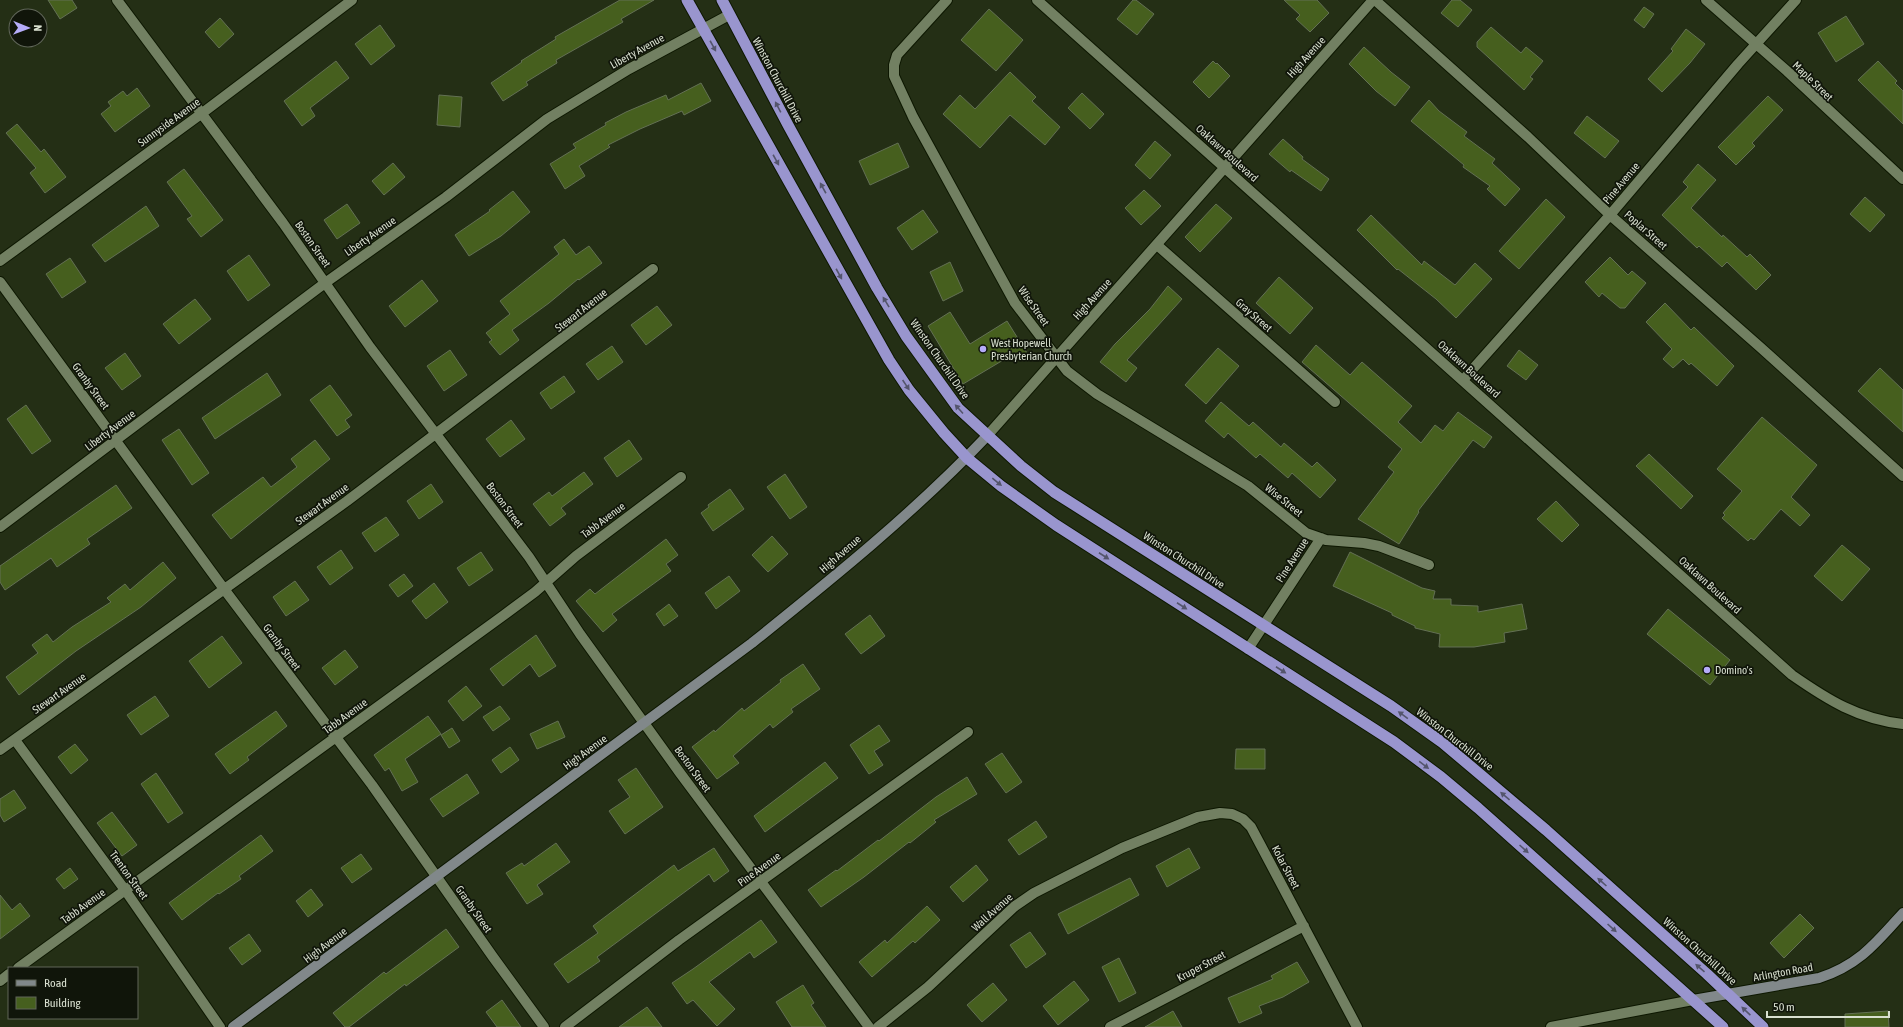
<svg xmlns="http://www.w3.org/2000/svg" width="1903" height="1027" viewBox="0 0 1903 1027" font-family="'Asap Condensed',sans-serif">
  <style>
    .building { fill: #465f1e; stroke: #637054 }
    .lines { fill: none; stroke-linecap: round; stroke-linejoin: round }
    .minor-casing { stroke: #0d1701; stroke-width: 12 }
    .tertiary-casing { stroke: #0d1701; stroke-width: 12 }
    .secondary-casing { stroke: #0d1701; stroke-width: 12 }
    .trunk-casing { stroke: #0d1701; stroke-width: 13 }
    .minor { stroke: #728062; stroke-width: 10 }
    .tertiary { stroke: #728062; stroke-width: 10 }
    .secondary { stroke: #81888a; stroke-width: 10 }
    .trunk { stroke: #9995ce; stroke-width: 11 }
    .oneway { fill: #54556c }
    .poi-dot { fill: #b5acf9; stroke: #10150a; stroke-width: 1.5 }
    .labels { text-anchor: middle; dominant-baseline: central; stroke-width: 3.5; stroke-linejoin: round; paint-order: stroke }
    .street-label { font-size: 11px; fill: #d9e0d0; stroke: #10150a }
    .poi-label { font-size: 11px; fill: #d9e0d0; stroke: #10150a; text-anchor: start }
  </style>
  <rect width="100%" height="100%" fill="#242f15"/>
  <!-- building -->
  <path class="building" d="M 48,0 L 72,0 L 77,8 L 60,19 Z
    M 620,0 L 654,0 L 621,19 L 623,22 L 556,60 L 557,63 L 526,82 L 528,85 L 503,101 L 491,83 L 522,62 L 521,61 L 556,39 L 555,37 Z
    M 1133,0 L 1136,0 L 1154,14 L 1137,35 L 1117,19 Z
    M 1284,0 L 1317,0 L 1329,13 L 1310,32 L 1296,19 L 1300,15 Z
    M 1452,0 L 1460,0 L 1472,10 L 1458,27 L 1441,13 Z
    M 1644,7 L 1654,14 L 1644,28 L 1634,20 Z
    M 989,9 L 1023,40 L 996,71 L 961,40 Z
    M 1846,16 L 1864,44 L 1836,62 L 1818,33 Z
    M 220,18 L 234,34 L 219,48 L 205,32 Z
    M 380,25 L 395,46 L 371,65 L 355,44 Z
    M 1491,27 L 1521,53 L 1526,47 L 1543,61 L 1530,77 L 1533,79 L 1524,90 L 1477,47 L 1477,42 Z
    M 1686,29 L 1705,44 L 1690,63 L 1662,92 L 1648,79 L 1673,51 L 1671,49 Z
    M 1364,47 L 1391,72 L 1410,87 L 1395,106 L 1376,91 L 1349,64 Z
    M 336,61 L 349,78 L 310,108 L 315,116 L 302,126 L 284,101 Z
    M 1213,61 L 1216,64 L 1217,63 L 1230,76 L 1209,98 L 1193,82 Z
    M 1878,61 L 1897,81 L 1895,83 L 1903,91 L 1903,124 L 1858,80 Z
    M 1010,72 L 1036,97 L 1032,101 L 1060,127 L 1045,145 L 1010,115 L 980,148 L 943,114 L 960,95 L 975,109 Z
    M 701,83 L 711,101 L 684,115 L 682,111 L 640,129 L 608,145 L 610,147 L 579,166 L 585,176 L 565,189 L 550,164 L 576,148 L 573,144 L 606,125 L 605,123 L 626,112 L 666,95 L 668,100 Z
    M 137,88 L 150,106 L 115,132 L 101,114 L 111,106 L 108,102 L 123,91 L 127,96 Z
    M 1082,93 L 1104,114 L 1090,129 L 1068,108 Z
    M 439,95 L 462,97 L 460,127 L 437,125 Z
    M 1768,96 L 1783,110 L 1752,143 L 1755,146 L 1736,165 L 1718,147 Z
    M 1429,100 L 1439,111 L 1467,132 L 1464,136 L 1495,159 L 1492,163 L 1520,189 L 1505,206 L 1487,189 L 1490,186 L 1463,167 L 1464,165 L 1411,121 Z
    M 1587,116 L 1619,141 L 1605,158 L 1574,133 Z
    M 17,124 L 41,152 L 44,149 L 66,177 L 45,193 L 30,173 L 36,168 L 6,133 Z
    M 1283,139 L 1303,157 L 1302,159 L 1329,179 L 1321,191 L 1291,170 L 1290,172 L 1269,154 Z
    M 1155,141 L 1171,155 L 1150,179 L 1135,165 Z
    M 898,143 L 909,167 L 870,185 L 859,161 Z
    M 393,163 L 405,177 L 384,195 L 372,181 Z
    M 1698,164 L 1716,180 L 1691,208 L 1722,237 L 1723,235 L 1747,257 L 1750,254 L 1771,275 L 1756,290 L 1727,262 L 1722,267 L 1699,246 L 1697,248 L 1662,215 L 1688,187 L 1683,182 Z
    M 184,169 L 223,220 L 201,237 L 187,219 L 192,216 L 167,182 Z
    M 1144,190 L 1161,206 L 1141,225 L 1125,208 Z
    M 513,191 L 530,212 L 501,236 L 469,256 L 455,235 L 490,211 L 489,210 Z
    M 1865,197 L 1885,215 L 1870,232 L 1850,214 Z
    M 1546,199 L 1565,217 L 1519,269 L 1499,251 Z
    M 347,204 L 360,223 L 337,239 L 324,220 Z
    M 1216,204 L 1232,218 L 1200,252 L 1185,237 Z
    M 146,206 L 159,226 L 105,262 L 92,245 Z
    M 923,210 L 938,232 L 912,250 L 897,228 Z
    M 1371,215 L 1422,265 L 1424,261 L 1455,285 L 1475,263 L 1492,279 L 1456,318 L 1436,299 L 1398,269 L 1397,270 L 1357,230 Z
    M 564,239 L 576,255 L 589,246 L 602,263 L 579,280 L 578,279 L 549,303 L 512,330 L 519,340 L 500,355 L 489,342 L 492,340 L 486,333 L 510,314 L 500,301 L 559,254 L 554,247 Z
    M 249,255 L 270,285 L 248,301 L 227,271 Z
    M 1610,257 L 1628,275 L 1632,271 L 1646,283 L 1625,308 L 1620,308 L 1602,293 L 1599,297 L 1585,282 Z
    M 70,258 L 86,282 L 62,298 L 46,274 Z
    M 950,262 L 963,291 L 943,301 L 930,272 Z
    M 1279,277 L 1313,308 L 1290,334 L 1256,303 Z
    M 422,280 L 438,301 L 405,327 L 389,306 Z
    M 1168,286 L 1182,299 L 1127,360 L 1137,368 L 1126,382 L 1100,362 L 1115,344 L 1150,309 Z
    M 195,299 L 211,319 L 179,344 L 163,324 Z
    M 1665,303 L 1691,330 L 1694,327 L 1734,366 L 1717,386 L 1691,363 L 1689,365 L 1683,359 L 1673,368 L 1663,359 L 1672,349 L 1646,322 Z
    M 657,306 L 672,325 L 646,345 L 631,325 Z
    M 950,312 L 970,344 L 1007,321 L 1027,353 L 1013,361 L 1010,356 L 963,384 L 928,326 Z
    M 1316,345 L 1350,375 L 1362,362 L 1412,406 L 1398,422 L 1421,443 L 1435,425 L 1443,431 L 1458,412 L 1492,437 L 1484,448 L 1473,440 L 1418,511 L 1419,512 L 1399,544 L 1358,519 L 1394,472 L 1388,467 L 1402,449 L 1302,362 Z
    M 612,346 L 623,362 L 598,380 L 586,364 Z
    M 1218,348 L 1239,366 L 1206,404 L 1185,385 Z
    M 450,350 L 467,375 L 444,391 L 427,366 Z
    M 1519,350 L 1538,365 L 1526,380 L 1507,366 Z
    M 125,353 L 141,376 L 122,390 L 105,368 Z
    M 1880,368 L 1903,390 L 1903,432 L 1858,391 Z
    M 267,373 L 281,395 L 215,439 L 202,418 Z
    M 564,376 L 575,392 L 551,409 L 540,393 Z
    M 330,385 L 352,415 L 345,420 L 350,427 L 337,436 L 310,400 Z
    M 1221,402 L 1249,426 L 1253,422 L 1281,447 L 1284,443 L 1312,467 L 1317,462 L 1336,480 L 1320,498 L 1292,473 L 1288,478 L 1260,454 L 1256,458 L 1228,433 L 1224,438 L 1205,421 Z
    M 26,405 L 51,441 L 32,454 L 7,419 Z
    M 1762,417 L 1817,465 L 1791,497 L 1810,515 L 1800,526 L 1781,509 L 1754,540 L 1751,538 L 1748,541 L 1722,518 L 1725,515 L 1723,513 L 1742,491 L 1717,469 Z
    M 511,420 L 525,439 L 500,457 L 486,439 Z
    M 179,429 L 209,473 L 192,485 L 162,440 Z
    M 315,440 L 330,459 L 231,539 L 212,515 L 263,477 L 271,487 L 297,467 L 291,459 Z
    M 629,440 L 642,459 L 617,477 L 604,458 Z
    M 1649,454 L 1693,496 L 1681,509 L 1636,466 Z
    M 584,472 L 593,484 L 561,508 L 566,514 L 550,526 L 533,504 L 549,492 L 552,496 Z
    M 785,474 L 807,507 L 790,519 L 767,487 Z
    M 431,484 L 443,502 L 419,519 L 407,501 Z
    M 116,485 L 132,508 L 87,539 L 90,544 L 57,567 L 51,558 L 5,590 L 0,582 L 0,566 Z
    M 730,489 L 744,509 L 713,531 L 701,513 L 709,507 L 708,505 Z
    M 1556,501 L 1579,525 L 1562,542 L 1537,519 Z
    M 386,517 L 399,535 L 375,552 L 362,533 Z
    M 772,536 L 788,554 L 768,572 L 752,555 Z
    M 666,539 L 678,555 L 666,564 L 671,571 L 612,614 L 617,620 L 603,632 L 576,601 L 590,589 L 595,594 Z
    M 1842,545 L 1870,569 L 1842,601 L 1814,576 Z
    M 341,550 L 353,568 L 330,585 L 317,567 Z
    M 481,552 L 493,570 L 469,586 L 457,568 Z
    M 1350,552 L 1422,588 L 1435,591 L 1433,599 L 1451,599 L 1451,605 L 1478,606 L 1478,612 L 1522,604 L 1527,629 L 1504,633 L 1505,642 L 1474,647 L 1439,647 L 1440,634 L 1415,628 L 1415,626 L 1392,615 L 1392,613 L 1333,586 Z
    M 163,562 L 176,578 L 141,607 L 76,651 L 19,695 L 6,677 L 38,653 L 32,645 L 47,634 L 53,642 L 72,627 L 111,602 L 107,598 L 125,584 L 130,590 Z
    M 404,574 L 413,586 L 398,597 L 389,585 Z
    M 729,576 L 740,591 L 716,609 L 705,593 Z
    M 295,581 L 309,600 L 286,616 L 273,597 Z
    M 434,583 L 448,602 L 426,619 L 412,601 Z
    M 669,604 L 678,616 L 664,626 L 656,614 Z
    M 1668,609 L 1730,660 L 1710,685 L 1647,634 Z
    M 870,615 L 885,636 L 861,654 L 845,634 Z
    M 536,635 L 556,666 L 539,677 L 530,664 L 503,686 L 490,669 Z
    M 222,636 L 242,663 L 209,688 L 189,661 Z
    M 345,650 L 358,667 L 335,685 L 322,668 Z
    M 803,664 L 820,689 L 791,709 L 793,712 L 773,728 L 770,724 L 733,756 L 739,763 L 717,779 L 692,747 L 714,730 L 715,732 L 742,708 L 744,711 L 781,682 L 780,680 Z
    M 466,686 L 482,706 L 463,721 L 448,701 Z
    M 155,696 L 169,716 L 141,735 L 127,715 Z
    M 500,706 L 510,719 L 493,731 L 483,717 Z
    M 276,711 L 287,726 L 247,757 L 249,760 L 230,774 L 215,754 Z
    M 428,716 L 441,734 L 405,759 L 418,782 L 402,791 L 389,768 L 385,771 L 374,755 Z
    M 558,721 L 565,737 L 537,749 L 530,734 Z
    M 879,725 L 890,741 L 874,751 L 883,765 L 869,774 L 850,745 Z
    M 452,728 L 460,741 L 449,748 L 441,735 Z
    M 75,744 L 88,760 L 71,774 L 58,757 Z
    M 510,747 L 519,760 L 501,773 L 492,760 Z
    M 1236,749 L 1265,749 L 1265,769 L 1235,769 Z
    M 1002,753 L 1022,782 L 1006,793 L 985,764 Z
    M 825,762 L 838,778 L 765,832 L 754,816 Z
    M 636,768 L 663,807 L 625,834 L 609,811 L 630,797 L 618,780 Z
    M 156,773 L 183,813 L 168,823 L 141,784 Z
    M 467,774 L 479,793 L 443,817 L 430,799 Z
    M 967,777 L 977,794 L 934,820 L 936,822 L 910,843 L 909,842 L 864,877 L 821,907 L 808,890 L 836,870 L 837,871 L 878,840 L 879,841 L 936,797 Z
    M 14,790 L 26,808 L 4,822 L 0,815 L 0,799 Z
    M 112,812 L 137,845 L 122,856 L 97,823 Z
    M 1036,821 L 1047,837 L 1019,855 L 1008,840 Z
    M 261,835 L 273,851 L 239,876 L 241,879 L 219,894 L 218,893 L 182,920 L 169,903 Z
    M 556,843 L 570,862 L 537,885 L 543,894 L 527,904 L 506,873 L 522,863 L 524,866 Z
    M 714,848 L 729,871 L 714,882 L 709,874 L 597,957 L 600,961 L 568,983 L 554,964 L 598,933 L 593,926 L 674,865 L 678,871 Z
    M 1189,848 L 1200,868 L 1167,887 L 1156,866 Z
    M 361,854 L 372,869 L 352,883 L 341,868 Z
    M 976,865 L 988,880 L 963,902 L 950,887 Z
    M 70,868 L 78,879 L 64,889 L 56,879 Z
    M 1130,878 L 1139,895 L 1068,934 L 1058,914 Z
    M 311,889 L 323,905 L 308,917 L 296,901 Z
    M 0,895 L 12,910 L 20,903 L 30,916 L 0,939 Z
    M 927,906 L 940,920 L 915,943 L 913,941 L 872,977 L 859,962 L 885,940 L 887,943 Z
    M 1800,914 L 1814,928 L 1784,958 L 1770,943 Z
    M 761,920 L 777,942 L 754,958 L 750,952 L 709,982 L 735,1009 L 717,1026 L 693,1000 L 687,1004 L 672,983 L 693,969 Z
    M 446,929 L 459,947 L 406,986 L 405,984 L 349,1027 L 345,1027 L 333,1013 L 384,972 L 386,974 Z
    M 1030,932 L 1046,954 L 1026,968 L 1010,945 Z
    M 249,934 L 261,951 L 242,965 L 229,948 Z
    M 1119,958 L 1136,993 L 1119,1002 L 1102,967 Z
    M 1297,962 L 1309,982 L 1283,997 L 1259,1006 L 1262,1013 L 1239,1023 L 1228,998 L 1273,979 L 1271,976 Z
    M 1074,981 L 1089,1000 L 1058,1025 L 1043,1006 Z
    M 993,983 L 1007,1000 L 982,1022 L 967,1005 Z
    M 803,985 L 814,1003 L 811,1005 L 826,1027 L 792,1027 L 776,1002 Z
    M 502,1000 L 521,1027 L 497,1027 L 486,1012 Z
    M 647,1007 L 662,1027 L 619,1027 Z
    M 1173,1011 L 1182,1027 L 1145,1027 Z
    M 1888,1011 L 1889,1027 L 1845,1027 L 1845,1014 Z"/>
  <g class="lines">
    <defs>
      <path id="minor" d="M 117,0 L 283,223 L 370,347 L 529,557 L 580,634 L 680,773 L 869,1027
        M 947,0 L 897,55 L 894,65 L 894,76 L 913,117 L 1015,303 L 1067,371 L 1097,394 L 1248,486 L 1306,533 L 1326,540 L 1364,543 L 1379,546 L 1429,565
        M 1375,0 L 1528,137 L 1610,215 L 1760,347 L 1903,476
        M 1706,0 L 1787,71 L 1903,179
        M 1157,245 L 1335,402
        M 0,261 L 201,114 L 352,0
        M 0,282 L 224,589 L 372,785 L 493,957 L 544,1027
        M 1463,380 L 1610,215 L 1738,64 L 1796,0
        M 0,527 L 325,283 L 446,197 L 547,119 L 629,69 L 729,15
        M 1248,649 L 1321,538
        M 15,740 L 125,890 L 220,1027
        M 0,750 L 347,501 L 653,269
        M 18,968 L 504,615 L 535,592 L 576,556 L 681,477
        M 0,981 L 9,974
        M 565,1027 L 679,940 L 968,732
        M 878,1027 L 928,987 L 1015,906 L 1034,893 L 1122,848 L 1198,817 L 1220,813 L 1232,814 L 1243,819 L 1251,827 L 1357,1027
        M 1110,1027 L 1304,926"/>
      <path id="tertiary" d="M 1037,0 L 1792,675 C 1828,700 1858,719 1903,724
        M 987,436 L 1373,0
        M 1551,1027 L 1693,1000"/>
      <path id="secondary" d="M 1693,1000 L 1819,978 C 1859,965 1876,943 1903,913
        M 233,1027 L 752,643 C 833,578 915,512 987,436"/>
      <path id="trunk" d="M 687,0 L 889,360 L 909,390 L 944,433 L 967,458 L 1001,486 L 1056,525 L 1394,742 L 1441,777 L 1478,808 L 1723,1027
        M 722,0 L 788,125 L 877,288 L 906,336 L 958,408 L 1021,466 L 1054,492 L 1391,706 L 1443,743 L 1546,830 L 1707,974 L 1763,1027"/>
    </defs>
    <!-- minor casing -->
    <use href="#minor" class="minor-casing"/>
    <!-- tertiary casing -->
    <use href="#tertiary" class="tertiary-casing"/>
    <!-- secondary casing -->
    <use href="#secondary" class="secondary-casing"/>
    <!-- trunk casing -->
    <use href="#trunk" class="trunk-casing"/>
    <!-- minor -->
    <use href="#minor" class="minor"/>
    <!-- tertiary -->
    <use href="#tertiary" class="tertiary"/>
    <!-- secondary -->
    <use href="#secondary" class="secondary"/>
    <!-- trunk -->
    <use href="#trunk" class="trunk"/>
  </g>
  <!-- one-way arrows -->
  <defs><path id="oneway-solid" d="M-6-.8H1V-3.2L6.5 0L1 3.2V.8H-6Z"/></defs>
  <g class="oneway">
    <use href="#oneway-solid" transform="translate(713 46) rotate(61)"/>
    <use href="#oneway-solid" transform="translate(778 107) rotate(-118)"/>
    <use href="#oneway-solid" transform="translate(776 160) rotate(61)"/>
    <use href="#oneway-solid" transform="translate(823 188) rotate(-119)"/>
    <use href="#oneway-solid" transform="translate(839 274) rotate(61)"/>
    <use href="#oneway-solid" transform="translate(886 302) rotate(-121)"/>
    <use href="#oneway-solid" transform="translate(906 385) rotate(56)"/>
    <use href="#oneway-solid" transform="translate(959 409) rotate(-132)"/>
    <use href="#oneway-solid" transform="translate(997 482) rotate(39)"/>
    <use href="#oneway-solid" transform="translate(1104 556) rotate(33)"/>
    <use href="#oneway-solid" transform="translate(1182 606) rotate(33)"/>
    <use href="#oneway-solid" transform="translate(1281 670) rotate(33)"/>
    <use href="#oneway-solid" transform="translate(1403 715) rotate(-144)"/>
    <use href="#oneway-solid" transform="translate(1424 765) rotate(37)"/>
    <use href="#oneway-solid" transform="translate(1505 796) rotate(-140)"/>
    <use href="#oneway-solid" transform="translate(1524 849) rotate(42)"/>
    <use href="#oneway-solid" transform="translate(1602 882) rotate(-138)"/>
    <use href="#oneway-solid" transform="translate(1612 928) rotate(42)"/>
    <use href="#oneway-solid" transform="translate(1700 968) rotate(-139)"/>
    <use href="#oneway-solid" transform="translate(1746 1011) rotate(-137)"/>
  </g>
  <!-- markers -->
  <g class="poi-dot">
    <circle cx="983" cy="349" r="4"/>
    <circle cx="1707" cy="670" r="4"/>
  </g>
  <g class="labels">
    <!-- street labels -->
    <g class="street-label">
      <text transform="translate(637 51) rotate(-29)">Liberty Avenue</text>
      <text transform="translate(1306 57) rotate(-48)">High Avenue</text>
      <text transform="translate(778 80) rotate(62)">Winston Churchill Drive</text>
      <text transform="translate(1813 81) rotate(44)">Maple Street</text>
      <text transform="translate(169 122) rotate(-36)">Sunnyside Avenue</text>
      <text transform="translate(1227 153) rotate(42)">Oaklawn Boulevard</text>
      <text transform="translate(1621 183) rotate(-50)">Pine Avenue</text>
      <text transform="translate(1646 230) rotate(41)">Poplar Street</text>
      <text transform="translate(370 236) rotate(-35)">Liberty Avenue</text>
      <text transform="translate(313 244) rotate(55)">Boston Street</text>
      <text transform="translate(1092 299) rotate(-48)">High Avenue</text>
      <text transform="translate(1034 306) rotate(55)">Wise Street</text>
      <text transform="translate(581 310) rotate(-38)">Stewart Avenue</text>
      <text transform="translate(1254 315) rotate(41)">Gray Street</text>
      <text transform="translate(940 359) rotate(55)">Winston Churchill Drive</text>
      <text transform="translate(1469 369) rotate(42)">Oaklawn Boulevard</text>
      <text transform="translate(91 386) rotate(54)">Granby Street</text>
      <text transform="translate(110 430) rotate(-37)">Liberty Avenue</text>
      <text transform="translate(1284 500) rotate(39)">Wise Street</text>
      <text transform="translate(322 504) rotate(-36)">Stewart Avenue</text>
      <text transform="translate(505 505) rotate(53)">Boston Street</text>
      <text transform="translate(603 520) rotate(-37)">Tabb Avenue</text>
      <text transform="translate(840 554) rotate(-41)">High Avenue</text>
      <text transform="translate(1184 560) rotate(33)">Winston Churchill Drive</text>
      <text transform="translate(1292 560) rotate(-57)">Pine Avenue</text>
      <text transform="translate(1710 585) rotate(42)">Oaklawn Boulevard</text>
      <text transform="translate(282 647) rotate(53)">Granby Street</text>
      <text transform="translate(59 693) rotate(-35)">Stewart Avenue</text>
      <text transform="translate(345 716) rotate(-36)">Tabb Avenue</text>
      <text transform="translate(1455 739) rotate(38)">Winston Churchill Drive</text>
      <text transform="translate(585 752) rotate(-36)">High Avenue</text>
      <text transform="translate(693 769) rotate(54)">Boston Street</text>
      <text transform="translate(1286 867) rotate(62)">Kolar Street</text>
      <text transform="translate(759 869) rotate(-36)">Pine Avenue</text>
      <text transform="translate(129 875) rotate(54)">Trenton Street</text>
      <text transform="translate(83 906) rotate(-36)">Tabb Avenue</text>
      <text transform="translate(474 909) rotate(55)">Granby Street</text>
      <text transform="translate(992 912) rotate(-42)">Wall Avenue</text>
      <text transform="translate(325 945) rotate(-37)">High Avenue</text>
      <text transform="translate(1700 951) rotate(42)">Winston Churchill Drive</text>
      <text transform="translate(1201 966) rotate(-28)">Kruper Street</text>
      <text transform="translate(1783 972) rotate(-10)">Arlington Road</text>
    </g>
    <!-- poi labels -->
    <g class="poi-label">
      <text x="991" y="343">West Hopewell<tspan x="991" dy="13">Presbyterian Church</tspan></text>
      <text x="1715" y="670">Domino's</text>
    </g>
  </g>
  <!-- legend -->
  <rect x="8" y="967" width="130" height="52" fill="#10150a" stroke="#606659"/>
  <rect x="16" y="980" width="20" height="6" fill="#81888a" stroke="#606659"/>
  <text x="44" y="987" font-size="12" fill="#d9e0d0">Road</text>
  <rect x="16" y="997" width="20" height="12" fill="#465f1e" stroke="#606659"/>
  <text x="44" y="1007" font-size="12" fill="#d9e0d0">Building</text>
  <!-- north arrow -->
  <g transform="translate(28 28) rotate(91)"><circle r="19" fill="#10150a" stroke="#606659"/>
  <path d="M0-3L7 15L0 10L-7 15Z" fill="#b5acf9"/>
  <text y="-6" font-size="11" font-weight="bold" text-anchor="middle" fill="#d9e0d0">N</text>
  </g>
  <!-- scale -->
  <path d="M1767 1011v6h122v-6" fill="none" stroke="#d9e0d0" stroke-width="2"/>
  <text x="1773" y="1011" font-size="12" fill="#d9e0d0" stroke="#10150a" stroke-width="3" paint-order="stroke">50 m</text>
</svg>
